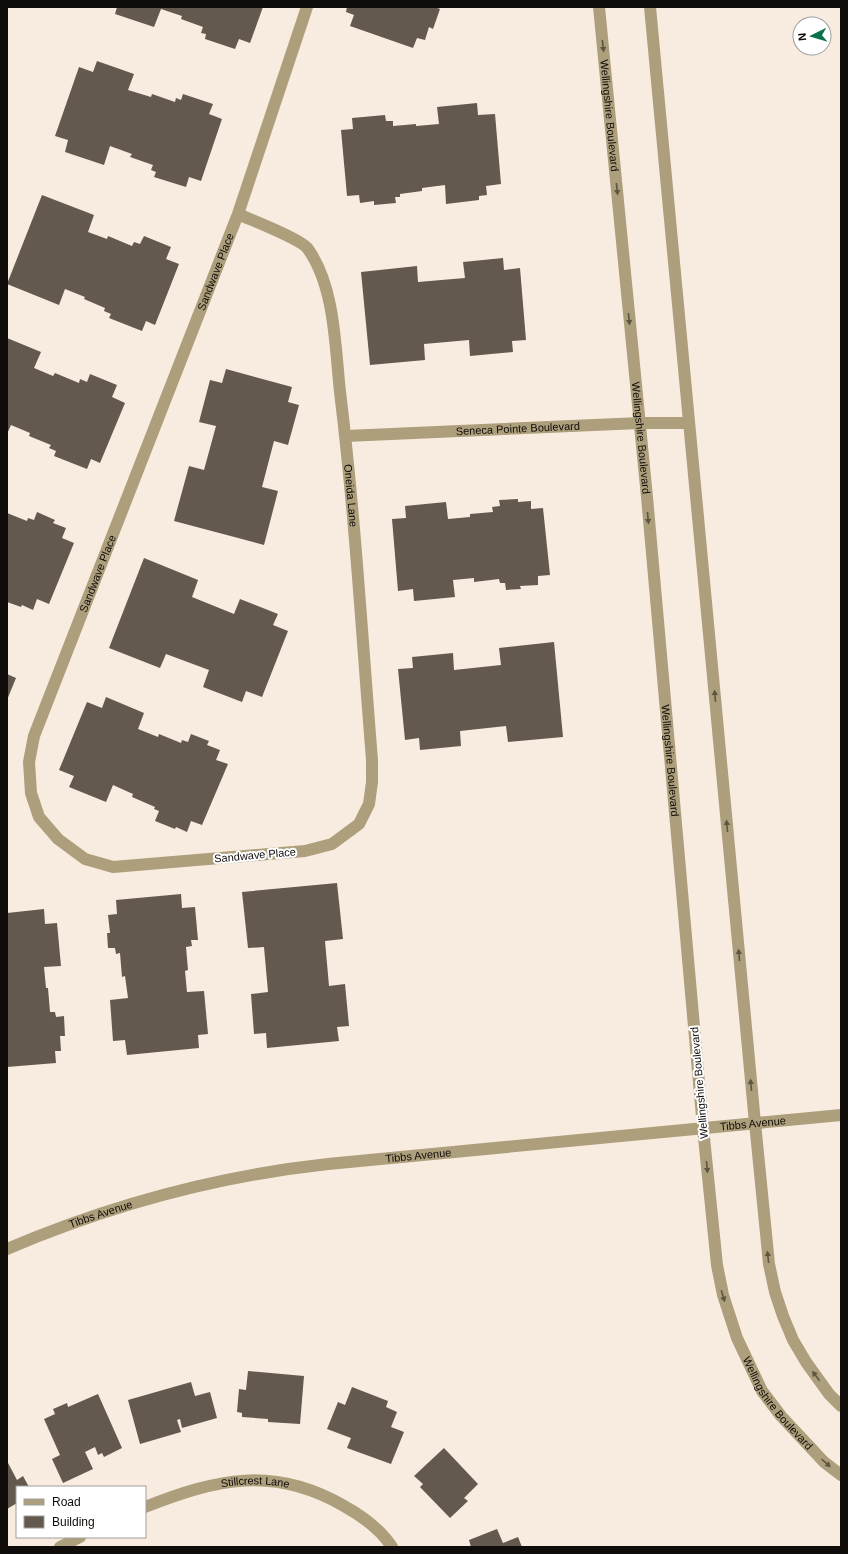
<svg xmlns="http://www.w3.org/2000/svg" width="848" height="1554" viewBox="0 0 848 1554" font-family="Arial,sans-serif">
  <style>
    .building { fill: #63594f }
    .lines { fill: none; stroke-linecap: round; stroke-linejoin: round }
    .minor { stroke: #ad9f7c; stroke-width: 12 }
    .tertiary { stroke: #ad9f7c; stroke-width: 12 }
    .oneway { fill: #5e5642 }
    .labels { text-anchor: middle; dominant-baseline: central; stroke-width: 4; stroke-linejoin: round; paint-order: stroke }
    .street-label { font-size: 11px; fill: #100c09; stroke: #fff }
  </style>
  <rect width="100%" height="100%" fill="#f8ece0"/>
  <!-- building -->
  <path class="building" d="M 117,7 L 263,7 L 250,43 L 239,39 L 235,49 L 205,39 L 206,34 L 201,33 L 203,27 L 181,19 L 182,16 L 161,9 L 154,27 L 115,14 Z
    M 347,7 L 435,7 L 440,9 L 433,29 L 429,27 L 425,40 L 417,38 L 413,48 L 350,26 L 354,15 L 346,12 Z
    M 97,61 L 134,74 L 128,90 L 151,97 L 152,94 L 175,102 L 176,98 L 181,100 L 183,94 L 213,104 L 209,114 L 222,119 L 201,181 L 189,177 L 186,187 L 154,177 L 156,172 L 151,170 L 153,165 L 130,157 L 132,154 L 110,146 L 104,165 L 65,152 L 68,140 L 55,136 L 79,67 L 93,72 Z
    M 477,103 L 478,115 L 495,114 L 501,184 L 486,186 L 487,195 L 479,196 L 479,200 L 446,204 L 445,185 L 422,188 L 422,191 L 400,194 L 400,197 L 395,197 L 396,203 L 374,205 L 374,201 L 360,203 L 359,195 L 347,196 L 341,130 L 353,129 L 352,118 L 385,115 L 386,121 L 393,121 L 393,126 L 416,124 L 416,126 L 439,124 L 437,107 Z
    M 42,195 L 94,215 L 88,232 L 107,239 L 108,236 L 132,246 L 134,242 L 140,244 L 144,236 L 171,247 L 166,259 L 179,264 L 155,325 L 146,321 L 142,331 L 109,318 L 111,314 L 104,311 L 105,308 L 84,299 L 85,297 L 65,289 L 59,305 L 7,284 Z
    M 503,258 L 504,270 L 520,268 L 526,340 L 512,341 L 513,352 L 470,356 L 469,340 L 424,344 L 425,360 L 370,365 L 361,272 L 417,266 L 418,282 L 465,278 L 463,262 Z
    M 7,338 L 41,352 L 34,368 L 53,376 L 55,373 L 79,383 L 80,379 L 87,382 L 90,374 L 117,385 L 112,397 L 125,403 L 100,463 L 91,459 L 87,469 L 54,456 L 56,451 L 49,448 L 51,445 L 29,436 L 30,433 L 11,425 L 7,434 Z
    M 226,369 L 292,387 L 288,402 L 299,405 L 288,445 L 274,441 L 262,487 L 278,491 L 264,545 L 174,521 L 189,466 L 204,470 L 216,426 L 199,422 L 210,380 L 222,383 Z
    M 518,499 L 518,502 L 531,501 L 531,509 L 543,508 L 550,575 L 538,576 L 538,585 L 520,586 L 521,589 L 506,590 L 505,583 L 500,583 L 499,579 L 474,582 L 474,578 L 453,580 L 455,597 L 414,601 L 413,589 L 398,591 L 392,519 L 406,518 L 405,506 L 446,502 L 448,519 L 470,517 L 470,514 L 493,512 L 492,507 L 500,506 L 499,500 Z
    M 37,512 L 55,520 L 53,523 L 66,528 L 62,538 L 74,543 L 49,604 L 37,599 L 33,610 L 22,605 L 21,607 L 7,602 L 7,513 L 27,521 L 28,518 L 34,520 Z
    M 144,558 L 198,580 L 192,597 L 234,614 L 240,599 L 278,614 L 273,625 L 288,631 L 262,697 L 246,691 L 242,702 L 203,687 L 209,670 L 166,654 L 160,668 L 109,648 Z
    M 554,642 L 563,737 L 508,742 L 506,726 L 460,731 L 461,746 L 420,750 L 419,738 L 405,740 L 398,669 L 413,668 L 412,657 L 453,653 L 454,670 L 501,665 L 499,648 Z
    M 7,674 L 16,678 L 7,700 Z
    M 106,697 L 144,713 L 138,729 L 158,737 L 159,734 L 181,743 L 182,740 L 188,742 L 191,734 L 209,741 L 207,745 L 220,750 L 216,760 L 228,764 L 202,825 L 191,821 L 187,832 L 176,827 L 175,829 L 155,821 L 159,811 L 154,809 L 155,807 L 132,797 L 133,794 L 113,785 L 106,802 L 69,787 L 74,776 L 59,770 L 87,702 L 102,708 Z
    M 337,883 L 343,939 L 325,941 L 329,986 L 345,984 L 349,1026 L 337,1027 L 339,1041 L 267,1048 L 266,1033 L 254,1034 L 251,994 L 268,992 L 264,947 L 248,948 L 242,892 Z
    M 181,894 L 182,908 L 195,907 L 198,940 L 191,940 L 192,946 L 186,947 L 188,970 L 185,971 L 187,992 L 204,991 L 208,1034 L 198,1035 L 199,1048 L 127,1055 L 125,1040 L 113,1041 L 110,1000 L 128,998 L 125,976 L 122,977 L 120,953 L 116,954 L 115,948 L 108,948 L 107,933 L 110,933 L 108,915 L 117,914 L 116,900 Z
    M 44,909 L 45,924 L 57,923 L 61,966 L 44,967 L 46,988 L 48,988 L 50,1012 L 55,1012 L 56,1017 L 64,1016 L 65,1036 L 60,1036 L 61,1051 L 55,1051 L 56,1063 L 7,1067 L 7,913 Z
    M 248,1371 L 304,1376 L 300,1424 L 268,1422 L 268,1419 L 242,1417 L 242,1413 L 237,1412 L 239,1389 L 246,1390 Z
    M 191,1382 L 195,1396 L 210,1392 L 217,1418 L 182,1428 L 180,1419 L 177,1420 L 181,1432 L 140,1444 L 128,1400 Z
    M 352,1387 L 388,1401 L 386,1407 L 397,1412 L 391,1427 L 404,1432 L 391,1464 L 347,1448 L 351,1438 L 327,1429 L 338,1402 L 345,1405 Z
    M 98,1394 L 122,1448 L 104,1457 L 102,1453 L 98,1455 L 95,1447 L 85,1452 L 93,1469 L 63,1483 L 52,1459 L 60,1455 L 44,1419 L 55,1414 L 53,1409 L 67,1403 L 68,1407 Z
    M 444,1448 L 478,1484 L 464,1498 L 468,1501 L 450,1518 L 420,1487 L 423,1484 L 414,1476 Z
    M 7,1461 L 17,1480 L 23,1476 L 29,1487 L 17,1487 L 17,1503 L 7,1509 Z
    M 497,1529 L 503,1543 L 518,1537 L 522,1547 L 471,1547 L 469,1540 Z"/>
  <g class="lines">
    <!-- minor -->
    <g class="minor">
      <path id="s1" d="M 238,214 C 251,220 301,239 308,249 C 335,287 335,346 340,392 C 355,514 362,637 372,760 L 372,782 L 369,804 L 359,824 L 332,844 L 305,851 L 113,867 L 85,859 L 58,839 L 39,817 L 31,793 L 29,762 L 34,736 L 238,214 L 307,7"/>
      <path id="s2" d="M 346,436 L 640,423 L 689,423"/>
      <path d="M 755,1123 L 769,1264 L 775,1292 L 783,1316 L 793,1340 L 806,1362 L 829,1394 L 841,1406"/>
      <path id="s3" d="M 703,1128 L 717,1265 L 723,1295 L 737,1338 L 762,1391 L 781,1416 L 824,1462 L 841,1475"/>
      <path id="s4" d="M 145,1507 C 216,1479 273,1465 344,1506 C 362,1516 381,1530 392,1547"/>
      <path d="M 60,1547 L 80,1537"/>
    </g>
    <!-- tertiary -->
    <g class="tertiary">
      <path id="s5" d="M 599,7 L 647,497 L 703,1128"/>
      <path d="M 650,7 L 755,1123"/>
      <path id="s6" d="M 7,1249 C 110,1205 217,1176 328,1164 L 841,1115"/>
    </g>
  </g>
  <!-- one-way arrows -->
  <defs><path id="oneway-solid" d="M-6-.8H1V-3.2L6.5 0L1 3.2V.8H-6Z"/></defs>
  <g class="oneway">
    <use href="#oneway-solid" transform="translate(603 46) rotate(84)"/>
    <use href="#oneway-solid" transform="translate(617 189) rotate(84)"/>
    <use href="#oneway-solid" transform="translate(629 319) rotate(84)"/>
    <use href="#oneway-solid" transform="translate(648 518) rotate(85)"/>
    <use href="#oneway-solid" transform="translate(715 696) rotate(-95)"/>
    <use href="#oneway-solid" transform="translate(727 826) rotate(-95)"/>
    <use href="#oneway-solid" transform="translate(739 955) rotate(-95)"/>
    <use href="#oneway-solid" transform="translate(751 1085) rotate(-95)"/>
    <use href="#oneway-solid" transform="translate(707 1167) rotate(85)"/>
    <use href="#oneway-solid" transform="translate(768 1257) rotate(-96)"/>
    <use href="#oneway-solid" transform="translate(723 1296) rotate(73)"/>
    <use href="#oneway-solid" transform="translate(816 1376) rotate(-127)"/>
    <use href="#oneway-solid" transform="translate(826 1463) rotate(42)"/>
  </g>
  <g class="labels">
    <!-- street labels -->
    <g class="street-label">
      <text stroke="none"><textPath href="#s5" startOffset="109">Wellingshire Boulevard</textPath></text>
      <text stroke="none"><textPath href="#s1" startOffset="1590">Sandwave Place</textPath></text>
      <text stroke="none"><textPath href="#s2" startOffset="172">Seneca Pointe Boulevard</textPath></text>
      <text stroke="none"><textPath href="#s5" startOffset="433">Wellingshire Boulevard</textPath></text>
      <text stroke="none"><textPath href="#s1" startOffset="331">Oneida Lane</textPath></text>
      <text stroke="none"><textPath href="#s1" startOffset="1266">Sandwave Place</textPath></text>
      <text stroke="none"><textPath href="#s5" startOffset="757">Wellingshire Boulevard</textPath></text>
      <text transform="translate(255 855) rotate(-5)">Sandwave Place</text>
      <text transform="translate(699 1083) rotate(-95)">Wellingshire Boulevard</text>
      <text stroke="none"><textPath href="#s6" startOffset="760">Tibbs Avenue</textPath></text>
      <text stroke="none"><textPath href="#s6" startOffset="424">Tibbs Avenue</textPath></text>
      <text stroke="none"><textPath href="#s6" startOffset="100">Tibbs Avenue</textPath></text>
      <text stroke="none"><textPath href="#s3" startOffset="291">Wellingshire Boulevard</textPath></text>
      <text stroke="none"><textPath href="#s4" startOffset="114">Stillcrest Lane</textPath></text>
    </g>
  </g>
  <!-- border -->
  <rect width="848" height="1554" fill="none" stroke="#100c09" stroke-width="16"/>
  <!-- legend -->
  <rect x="16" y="1486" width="130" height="52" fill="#ffffff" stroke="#9f9e9d"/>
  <rect x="24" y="1499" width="20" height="6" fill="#ad9f7c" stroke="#9f9e9d"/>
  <text x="52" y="1506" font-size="12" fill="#100c09">Road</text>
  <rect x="24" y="1516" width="20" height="12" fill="#63594f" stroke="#9f9e9d"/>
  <text x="52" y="1526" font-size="12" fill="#100c09">Building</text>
  <!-- north arrow -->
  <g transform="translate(812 36) rotate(265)"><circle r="19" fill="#ffffff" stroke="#9f9e9d"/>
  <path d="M0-3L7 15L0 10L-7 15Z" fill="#0a724a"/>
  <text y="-6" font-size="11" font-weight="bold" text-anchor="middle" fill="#100c09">N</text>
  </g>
</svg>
